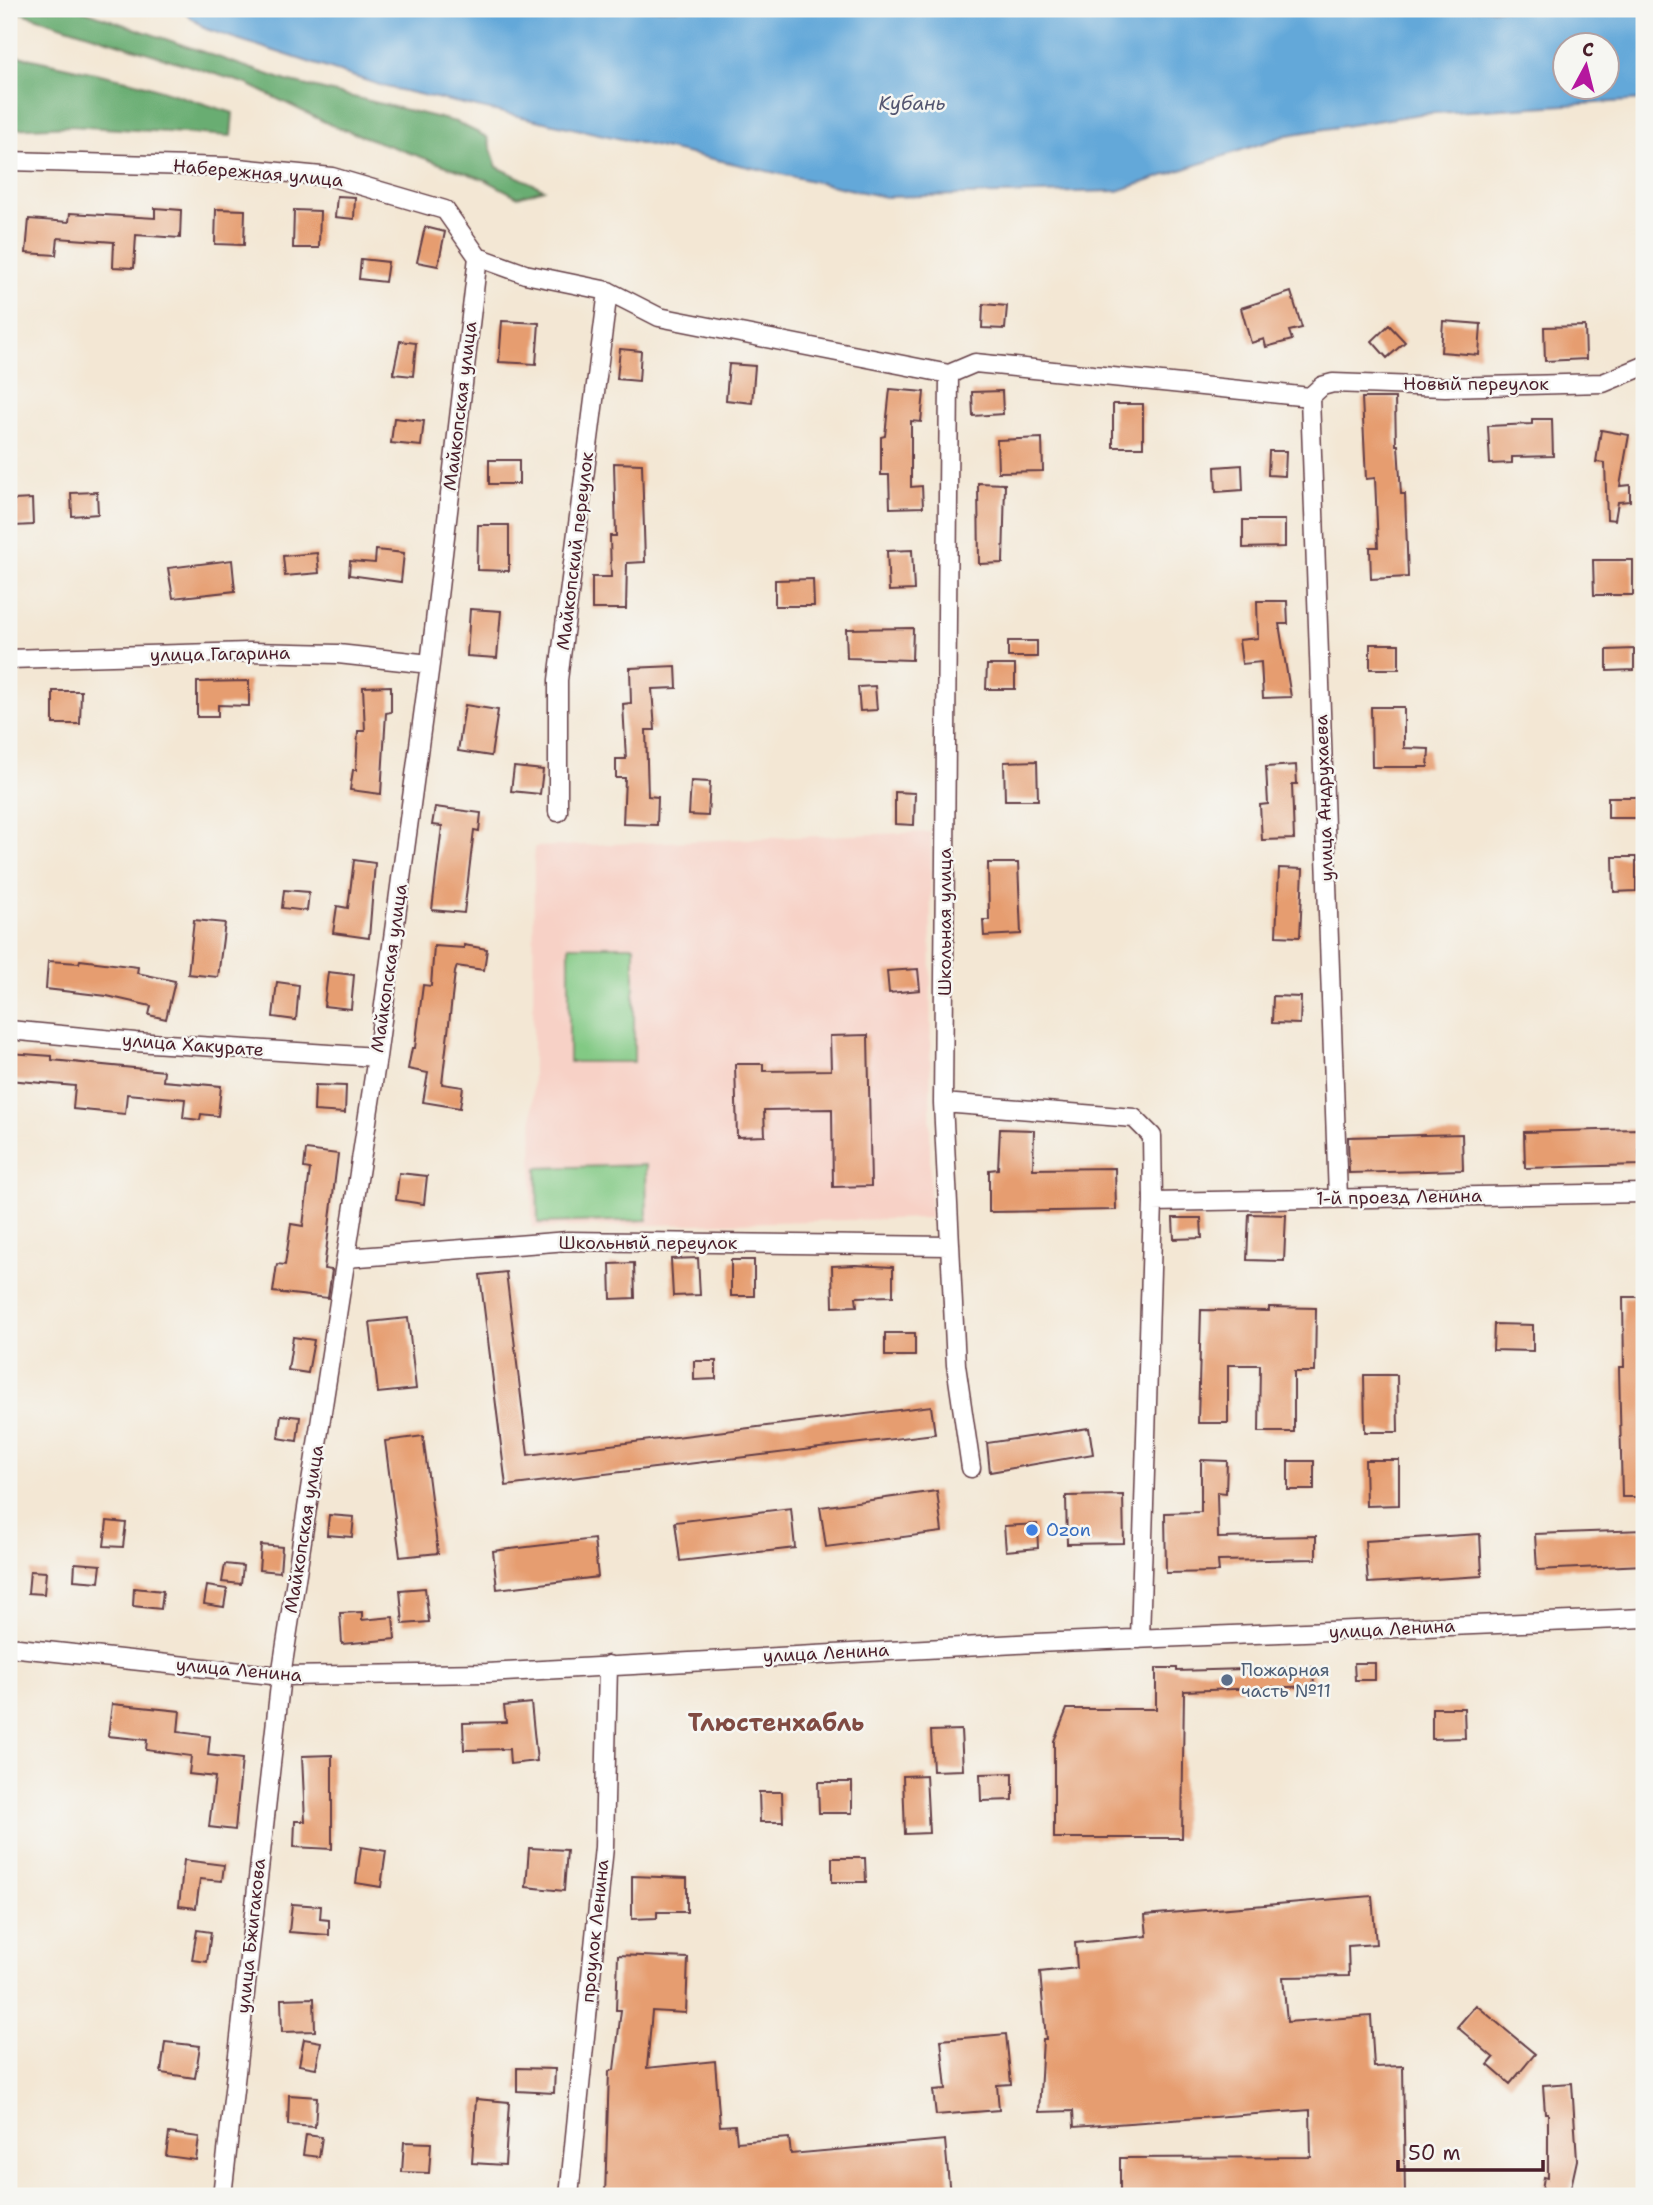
<svg xmlns="http://www.w3.org/2000/svg" width="1653" height="2205" viewBox="0 0 1653 2205" font-family="'Shantell Sans',sans-serif">
  <style>
    .built { fill: #f7d1c6 }
    .green { fill: #82c984; stroke: #667458; stroke-width: 2 }
    .forest { fill: #69ad72; stroke: #5a664e; stroke-width: 2 }
    .water { fill: #64a8d9; stroke: #576482; stroke-width: 2; fill-rule: evenodd }
    .building { fill: #e69d6f }
    .lines { fill: none; stroke-linecap: round; stroke-linejoin: round }
    .minor-casing { stroke: #633d44; stroke-width: 21 }
    .minor { stroke: #fff; stroke-width: 18 }
    .shop-dot { fill: #3f7fe0; stroke: #f6f6f2; stroke-width: 2.5 }
    .service-dot { fill: #5c6f8a; stroke: #f6f6f2; stroke-width: 2.5 }
    .labels { text-anchor: middle; dominant-baseline: central; stroke-width: 5; stroke-linejoin: round; paint-order: stroke }
    .street-label { font-size: 18px; fill: #4a1f2b; stroke: #f6f6f2 }
    .shop-label { font-size: 18px; fill: #366cbe; stroke: #f6f6f2; text-anchor: start }
    .service-label { font-size: 18px; fill: #4e5e75; stroke: #f6f6f2; text-anchor: start }
    .water-label { font-size: 19px; font-style: italic; fill: #545671; stroke: #f6f6f2 }
    .district-label { font-size: 24px; font-weight: bold; fill: #814b43; stroke: #f6f6f2 }
  </style>
  <rect width="100%" height="100%" fill="#f6f6f2"/>
  <filter id="ink" filterUnits="userSpaceOnUse"><feTurbulence type="fractalNoise" baseFrequency=".0143" numOctaves="2"/><feDisplacementMap in="SourceGraphic" scale="14" xChannelSelector="R" yChannelSelector="G"/><feConvolveMatrix kernelMatrix="1 2 1 2 8 2 1 2 1" color-interpolation-filters="sRGB"/></filter>
  <filter id="wash" filterUnits="userSpaceOnUse"><feTurbulence type="fractalNoise" baseFrequency=".00686" numOctaves="4" result="noise"/><feDisplacementMap in="SourceGraphic" scale="28" xChannelSelector="R" yChannelSelector="G"/><feGaussianBlur stdDeviation="1.57" result="paint"/><feColorMatrix in="noise" values="0 0 0 0 0 0 0 0 0 0 0 0 0 0 0 0 0 1.4 0 .05"/><feComposite in="paint" operator="in"/></filter>
  <g filter="url(#wash)">
    <rect width="100%" height="100%" fill="#f3e7d4"/>
    <!-- built -->
    <path class="built" d="M 931,832 L 930,1218 L 532,1228 L 534,847 Z"/>
    <!-- green -->
    <path class="green" d="M 569,946 L 634,946 L 634,1062 L 569,1062 Z
      M 646,1165 L 647,1220 L 538,1223 L 537,1168 Z"/>
    <!-- forest -->
    <path class="forest" d="M 9,9 L 79,9 L 287,81 L 456,122 L 487,137 L 497,167 L 544,189 L 518,197 L 486,180 L 331,125 L 247,84 Z
      M 9,54 L 136,82 L 233,113 L 231,136 L 70,126 L 9,129 Z"/>
    <!-- water -->
    <path class="water" d="M 180,9 L 1644,9 L 1644,100 L 1420,114 L 1287,135 L 1118,191 L 885,197 L 386,87 L 206,29 ZM 1566,46 L 1608,46 L 1608,88 L 1566,88 Z"/>
    <g id="blocks">
      <!-- building -->
      <path class="building" d="M 337,196 L 355,197 L 354,219 L 335,217 Z
        M 155,208 L 181,210 L 180,238 L 136,235 L 134,268 L 113,267 L 114,242 L 58,238 L 56,255 L 26,253 L 29,219 L 69,222 L 70,213 L 155,218 Z
        M 216,209 L 245,210 L 244,245 L 215,244 Z
        M 294,210 L 320,211 L 319,248 L 293,248 Z
        M 425,227 L 445,232 L 438,266 L 417,262 Z
        M 361,259 L 388,262 L 385,282 L 359,279 Z
        M 1291,292 L 1302,328 L 1289,331 L 1292,340 L 1266,347 L 1264,339 L 1251,343 L 1241,308 Z
        M 983,304 L 1007,306 L 1005,329 L 982,328 Z
        M 502,321 L 539,323 L 536,364 L 499,362 Z
        M 1443,321 L 1481,324 L 1479,355 L 1441,352 Z
        M 1389,325 L 1405,342 L 1387,358 L 1372,341 Z
        M 1585,326 L 1586,359 L 1545,361 L 1544,327 Z
        M 400,341 L 416,343 L 413,376 L 393,374 Z
        M 620,349 L 641,351 L 639,381 L 617,379 Z
        M 729,364 L 755,366 L 752,403 L 726,400 Z
        M 890,389 L 924,392 L 921,422 L 911,421 L 911,487 L 922,486 L 923,507 L 890,508 L 889,475 L 881,475 L 881,437 L 885,436 Z
        M 1002,391 L 1003,414 L 973,416 L 972,392 Z
        M 1362,398 L 1395,398 L 1396,445 L 1398,445 L 1401,494 L 1405,494 L 1408,577 L 1371,579 L 1370,547 L 1378,547 L 1375,478 L 1366,479 Z
        M 1113,404 L 1143,404 L 1143,447 L 1113,447 Z
        M 394,418 L 424,421 L 421,446 L 391,443 Z
        M 1532,419 L 1552,419 L 1553,456 L 1512,457 L 1512,463 L 1490,464 L 1488,426 L 1532,424 Z
        M 1601,430 L 1629,435 L 1620,486 L 1630,485 L 1630,501 L 1618,502 L 1615,520 L 1607,519 L 1605,463 L 1596,462 Z
        M 1042,438 L 1043,471 L 998,472 L 997,440 Z
        M 1269,451 L 1286,451 L 1285,476 L 1268,475 Z
        M 489,460 L 519,460 L 519,484 L 489,484 Z
        M 614,463 L 642,464 L 645,562 L 627,563 L 626,609 L 592,609 L 592,577 L 611,577 L 610,536 L 616,536 Z
        M 1242,465 L 1243,490 L 1216,492 L 1215,467 Z
        M 978,483 L 1005,484 L 1003,563 L 979,564 Z
        M 97,492 L 98,514 L 72,516 L 71,493 Z
        M 32,499 L 33,525 L 14,526 L 13,500 Z
        M 1243,520 L 1285,520 L 1285,547 L 1243,548 Z
        M 478,525 L 509,525 L 509,571 L 477,570 Z
        M 376,550 L 404,553 L 401,582 L 349,575 L 350,561 L 375,563 Z
        M 912,550 L 914,590 L 889,591 L 887,551 Z
        M 317,553 L 319,573 L 285,576 L 283,556 Z
        M 232,560 L 235,591 L 173,598 L 168,568 Z
        M 1593,560 L 1633,560 L 1633,595 L 1594,595 Z
        M 813,579 L 814,606 L 775,606 L 775,580 Z
        M 1257,601 L 1287,601 L 1288,624 L 1279,624 L 1291,697 L 1263,698 L 1261,662 L 1242,664 L 1239,640 L 1258,638 Z
        M 470,609 L 501,611 L 497,658 L 467,656 Z
        M 913,628 L 912,660 L 847,658 L 846,629 Z
        M 1008,641 L 1037,641 L 1037,657 L 1008,657 Z
        M 1370,644 L 1399,644 L 1399,669 L 1370,669 Z
        M 1634,649 L 1634,670 L 1607,671 L 1607,650 Z
        M 987,665 L 1015,665 L 1015,689 L 986,689 Z
        M 676,666 L 677,688 L 652,689 L 655,730 L 646,730 L 648,796 L 658,797 L 657,825 L 623,824 L 625,778 L 616,778 L 616,759 L 626,759 L 623,704 L 631,703 L 630,668 Z
        M 249,681 L 249,706 L 218,705 L 218,717 L 197,717 L 197,682 Z
        M 391,686 L 391,712 L 386,713 L 381,794 L 350,790 L 353,770 L 356,770 L 358,731 L 365,731 L 363,687 Z
        M 875,686 L 877,710 L 860,711 L 858,687 Z
        M 53,691 L 81,691 L 80,724 L 53,724 Z
        M 465,705 L 498,710 L 491,756 L 458,751 Z
        M 1371,707 L 1404,707 L 1404,748 L 1429,749 L 1428,767 L 1372,767 Z
        M 1037,761 L 1038,800 L 1005,800 L 1004,762 Z
        M 1296,765 L 1297,784 L 1292,784 L 1294,839 L 1262,840 L 1260,805 L 1268,804 L 1266,767 Z
        M 514,767 L 543,770 L 540,794 L 511,791 Z
        M 691,781 L 710,782 L 708,816 L 689,815 Z
        M 895,792 L 915,793 L 914,825 L 895,824 Z
        M 1608,797 L 1636,797 L 1636,818 L 1608,818 Z
        M 435,807 L 481,813 L 479,831 L 474,830 L 464,913 L 432,910 L 442,826 L 432,825 Z
        M 1613,857 L 1636,857 L 1636,891 L 1614,892 Z
        M 354,860 L 375,863 L 369,938 L 333,933 L 337,906 L 348,908 Z
        M 988,863 L 1018,863 L 1021,934 L 984,936 L 983,920 L 989,920 Z
        M 1279,868 L 1303,869 L 1300,937 L 1276,936 Z
        M 284,890 L 309,892 L 307,911 L 282,908 Z
        M 194,920 L 225,923 L 218,977 L 188,974 Z
        M 464,945 L 487,949 L 484,970 L 457,966 L 455,972 L 442,1084 L 463,1087 L 460,1108 L 423,1102 L 428,1073 L 408,1069 L 412,1048 L 415,1048 L 423,985 L 431,986 L 434,946 L 464,948 Z
        M 80,960 L 138,967 L 137,973 L 175,981 L 166,1019 L 149,1015 L 151,1006 L 107,996 L 46,989 L 48,961 L 79,963 Z
        M 918,969 L 920,990 L 889,993 L 887,971 Z
        M 328,972 L 354,975 L 351,1009 L 324,1006 Z
        M 277,982 L 299,985 L 296,1020 L 273,1017 Z
        M 1273,996 L 1301,997 L 1300,1024 L 1272,1023 Z
        M 868,1035 L 871,1186 L 833,1187 L 832,1109 L 764,1110 L 765,1136 L 737,1137 L 735,1064 L 763,1064 L 763,1071 L 831,1070 L 830,1036 Z
        M 9,1053 L 52,1056 L 52,1060 L 164,1071 L 163,1081 L 221,1086 L 218,1116 L 201,1114 L 200,1120 L 183,1118 L 185,1099 L 127,1094 L 125,1114 L 73,1109 L 75,1086 L 9,1080 Z
        M 315,1085 L 346,1086 L 345,1113 L 314,1111 Z
        M 1000,1129 L 1034,1130 L 1033,1169 L 1115,1168 L 1116,1210 L 989,1212 L 989,1170 L 998,1169 Z
        M 1638,1129 L 1640,1165 L 1525,1168 L 1524,1132 Z
        M 1462,1134 L 1463,1170 L 1349,1173 L 1348,1137 Z
        M 306,1150 L 338,1154 L 324,1269 L 332,1270 L 328,1298 L 273,1292 L 277,1264 L 285,1265 L 291,1224 L 303,1226 L 310,1169 L 304,1168 Z
        M 399,1173 L 427,1176 L 424,1204 L 396,1200 Z
        M 1249,1214 L 1286,1215 L 1284,1261 L 1247,1260 Z
        M 1173,1218 L 1201,1218 L 1202,1238 L 1174,1239 Z
        M 698,1258 L 700,1295 L 673,1296 L 671,1259 Z
        M 731,1260 L 754,1260 L 754,1296 L 731,1296 Z
        M 634,1263 L 635,1298 L 611,1299 L 610,1264 Z
        M 855,1265 L 893,1267 L 893,1296 L 856,1297 L 857,1306 L 833,1307 L 832,1266 Z
        M 506,1272 L 528,1455 L 931,1406 L 935,1434 L 506,1486 L 480,1275 Z
        M 1623,1297 L 1644,1297 L 1644,1497 L 1622,1497 L 1619,1367 L 1624,1367 Z
        M 1269,1307 L 1316,1308 L 1315,1372 L 1294,1372 L 1294,1432 L 1259,1432 L 1260,1365 L 1228,1365 L 1228,1423 L 1198,1423 L 1201,1310 L 1269,1311 Z
        M 408,1318 L 416,1389 L 378,1393 L 370,1322 Z
        M 1494,1324 L 1533,1325 L 1533,1351 L 1493,1350 Z
        M 885,1333 L 915,1333 L 915,1356 L 885,1356 Z
        M 293,1337 L 314,1340 L 308,1373 L 288,1370 Z
        M 694,1361 L 716,1361 L 716,1379 L 694,1380 Z
        M 1364,1375 L 1397,1375 L 1398,1432 L 1365,1432 Z
        M 281,1415 L 300,1417 L 297,1441 L 278,1438 Z
        M 1089,1428 L 1093,1454 L 990,1472 L 987,1443 Z
        M 423,1436 L 438,1553 L 400,1557 L 385,1441 Z
        M 1201,1460 L 1227,1461 L 1226,1493 L 1217,1492 L 1218,1538 L 1316,1536 L 1316,1559 L 1218,1561 L 1219,1572 L 1166,1573 L 1165,1513 L 1201,1512 Z
        M 1365,1460 L 1399,1460 L 1399,1505 L 1366,1506 Z
        M 1288,1461 L 1314,1461 L 1314,1490 L 1288,1490 Z
        M 937,1491 L 942,1532 L 826,1547 L 820,1507 Z
        M 1123,1495 L 1124,1543 L 1067,1544 L 1066,1496 Z
        M 791,1508 L 795,1548 L 680,1561 L 675,1522 Z
        M 329,1515 L 354,1517 L 352,1537 L 327,1535 Z
        M 107,1521 L 126,1523 L 123,1547 L 104,1546 Z
        M 1037,1524 L 1038,1548 L 1006,1551 L 1004,1526 Z
        M 1644,1530 L 1644,1565 L 1537,1570 L 1535,1534 Z
        M 1480,1534 L 1482,1576 L 1368,1583 L 1365,1541 Z
        M 594,1539 L 598,1577 L 497,1589 L 493,1551 Z
        M 261,1545 L 282,1547 L 280,1572 L 259,1570 Z
        M 75,1563 L 101,1565 L 99,1582 L 74,1580 Z
        M 225,1564 L 243,1566 L 241,1584 L 222,1582 Z
        M 30,1571 L 46,1572 L 44,1594 L 28,1593 Z
        M 207,1586 L 227,1589 L 224,1607 L 204,1604 Z
        M 134,1588 L 163,1591 L 161,1609 L 133,1606 Z
        M 425,1588 L 429,1622 L 403,1624 L 400,1590 Z
        M 362,1612 L 362,1620 L 393,1617 L 395,1639 L 342,1644 L 340,1613 Z
        M 1354,1663 L 1375,1663 L 1375,1680 L 1355,1680 Z
        M 1313,1667 L 1314,1686 L 1184,1691 L 1182,1838 L 1054,1838 L 1054,1741 L 1067,1709 L 1156,1709 L 1156,1668 L 1177,1668 L 1177,1671 Z
        M 531,1703 L 537,1761 L 510,1764 L 509,1749 L 464,1750 L 463,1723 L 506,1722 L 504,1706 Z
        M 112,1704 L 180,1711 L 178,1732 L 210,1736 L 208,1755 L 242,1759 L 235,1830 L 209,1827 L 215,1777 L 189,1774 L 191,1756 L 146,1750 L 147,1740 L 108,1736 Z
        M 1432,1708 L 1464,1708 L 1465,1738 L 1432,1739 Z
        M 961,1730 L 963,1770 L 933,1771 L 931,1731 Z
        M 332,1755 L 332,1849 L 294,1847 L 295,1821 L 305,1821 L 302,1756 Z
        M 1013,1773 L 1013,1800 L 981,1801 L 980,1774 Z
        M 926,1775 L 929,1833 L 905,1834 L 903,1776 Z
        M 818,1782 L 852,1782 L 852,1813 L 819,1813 Z
        M 759,1792 L 782,1792 L 783,1822 L 760,1822 Z
        M 361,1847 L 386,1851 L 381,1887 L 356,1883 Z
        M 529,1848 L 567,1850 L 564,1891 L 526,1887 Z
        M 832,1858 L 865,1858 L 866,1882 L 832,1882 Z
        M 184,1860 L 224,1865 L 222,1881 L 200,1879 L 196,1908 L 179,1906 Z
        M 632,1876 L 687,1878 L 687,1912 L 657,1912 L 657,1918 L 632,1919 Z
        M 1372,1896 L 1376,1944 L 1348,1946 L 1349,1976 L 1283,1977 L 1287,2022 L 1371,2016 L 1374,2067 L 1403,2066 L 1405,2196 L 1120,2196 L 1120,2158 L 1311,2157 L 1310,2110 L 1074,2127 L 1073,2111 L 1039,2112 L 1043,2039 L 1046,2039 L 1040,1972 L 1077,1968 L 1075,1943 L 1147,1936 L 1145,1915 Z
        M 292,1904 L 321,1906 L 320,1919 L 329,1920 L 329,1935 L 289,1932 Z
        M 197,1930 L 211,1932 L 207,1962 L 192,1960 Z
        M 618,1955 L 688,1958 L 686,2013 L 652,2011 L 647,2068 L 715,2061 L 720,2126 L 735,2125 L 737,2142 L 789,2138 L 791,2154 L 945,2140 L 950,2196 L 605,2196 L 609,2071 L 614,2070 L 621,2010 L 616,2010 Z
        M 314,1998 L 315,2031 L 282,2032 L 281,1999 Z
        M 1476,2005 L 1535,2054 L 1510,2084 L 1488,2065 L 1494,2058 L 1457,2027 Z
        M 1006,2034 L 1011,2084 L 997,2085 L 999,2110 L 936,2115 L 933,2090 L 946,2089 L 941,2040 Z
        M 304,2039 L 321,2042 L 316,2068 L 299,2065 Z
        M 165,2042 L 200,2046 L 195,2078 L 161,2073 Z
        M 517,2068 L 555,2069 L 554,2093 L 517,2091 Z
        M 1572,2083 L 1577,2160 L 1569,2196 L 1541,2196 L 1544,2177 L 1548,2178 L 1548,2113 L 1545,2113 L 1543,2085 Z
        M 289,2095 L 317,2097 L 315,2127 L 288,2125 Z
        M 476,2099 L 509,2102 L 505,2165 L 472,2163 Z
        M 169,2133 L 199,2137 L 196,2160 L 166,2156 Z
        M 306,2135 L 322,2137 L 319,2157 L 303,2155 Z
        M 404,2142 L 431,2143 L 429,2173 L 402,2172 Z"/>
    </g>
  </g>
  <g filter="url(#ink)">
    <use href="#blocks" fill-opacity="0" stroke="#633d44" stroke-width="2"/>
    <g class="lines">
      <defs>
        <path id="minor" d="M 9,161 L 228,167 L 332,177 L 445,210 L 478,257
          M 478,257 L 525,274 L 608,291 L 659,317 L 949,374 L 975,363 L 1310,397
          M 949,374 L 943,1103 L 956,1365 L 971,1468
          M 1310,397 L 1338,1198
          M 1310,397 L 1322,386 L 1333,383 L 1445,387 L 1603,383 L 1644,366
          M 9,659 L 249,652 L 338,654 L 430,664
          M 558,812 L 558,680 L 608,291
          M 9,1030 L 135,1042 L 377,1057
          M 943,1103 L 1134,1118 L 1152,1136 L 1153,1202 L 1140,1639
          M 1153,1202 L 1644,1193
          M 346,1258 L 568,1241 L 949,1246
          M 9,1647 L 281,1676 L 487,1673 L 1035,1643 L 1644,1618
          M 222,2196 L 281,1676 L 377,1057 L 430,664 L 478,257
          M 569,2196 L 604,1847 L 608,1665"/>
      </defs>
      <!-- minor casing -->
      <use href="#minor" class="minor-casing"/>
      <!-- minor -->
      <use href="#minor" class="minor"/>
    </g>
  </g>
  <!-- markers -->
  <circle class="shop-dot" cx="1032" cy="1530" r="7"/>
  <circle class="service-dot" cx="1227" cy="1680" r="7"/>
  <g class="labels">
    <!-- street labels -->
    <g class="street-label">
      <text transform="translate(258 173) rotate(5)">Набережная улица</text>
      <text x="1476" y="384">Новый переулок</text>
      <text transform="translate(460 406) rotate(-83)">Майкопская улица</text>
      <text transform="translate(575 551) rotate(-83)">Майкопский переулок</text>
      <text transform="translate(220 654) rotate(-1)">улица Гагарина</text>
      <text transform="translate(1324 798) rotate(-92)">улица Андрухаева</text>
      <text transform="translate(945 922) rotate(-90)">Школьная улица</text>
      <text transform="translate(389 968) rotate(-82)">Майкопская улица</text>
      <text transform="translate(193 1045) rotate(4)">улица Хакурате</text>
      <text transform="translate(1399 1197) rotate(-1)">1-й проезд Ленина</text>
      <text x="648" y="1243">Школьный переулок</text>
      <text transform="translate(304 1529) rotate(-81)">Майкопская улица</text>
      <text transform="translate(1392 1629) rotate(-3)">улица Ленина</text>
      <text transform="translate(826 1653) rotate(-3)">улица Ленина</text>
      <text transform="translate(239 1670) rotate(5)">улица Ленина</text>
      <text transform="translate(595 1931) rotate(-84)">проулок Ленина</text>
      <text transform="translate(251 1936) rotate(-84)">улица Бжигакова</text>
    </g>
    <!-- shop labels -->
    <g class="shop-label">
      <text x="1046" y="1530">Ozon</text>
    </g>
    <!-- service labels -->
    <g class="service-label">
      <text x="1241" y="1670">Пожарная<tspan x="1241" dy="21">часть №11</tspan></text>
    </g>
    <!-- water labels -->
    <g class="water-label">
      <text x="912" y="103">Кубань</text>
    </g>
    <!-- district labels -->
    <g class="district-label">
      <text x="776" y="1723">Тлюстенхабль</text>
    </g>
  </g>
  <!-- margin -->
  <rect width="1653" height="2205" fill="none" stroke="#f6f6f2" stroke-width="35"/>
  <!-- north arrow -->
  <g transform="translate(1586 66) rotate(7)"><circle r="33" fill="#f6f6f2" stroke="#b1a0a2" stroke-width="2"/>
  <path d="M0-5L12 26L0 18L-12 26Z" fill="#b5179e"/>
  <text y="-10" font-size="19" font-weight="bold" text-anchor="middle" fill="#4a1f2b">С</text>
  </g>
  <!-- scale -->
  <path d="M1398 2160v10h145v-10" fill="none" stroke="#4a1f2b" stroke-width="3.5"/>
  <text x="1408" y="2160" font-size="21" fill="#4a1f2b" stroke="#f6f6f2" stroke-width="5" paint-order="stroke">50 m</text>
</svg>
